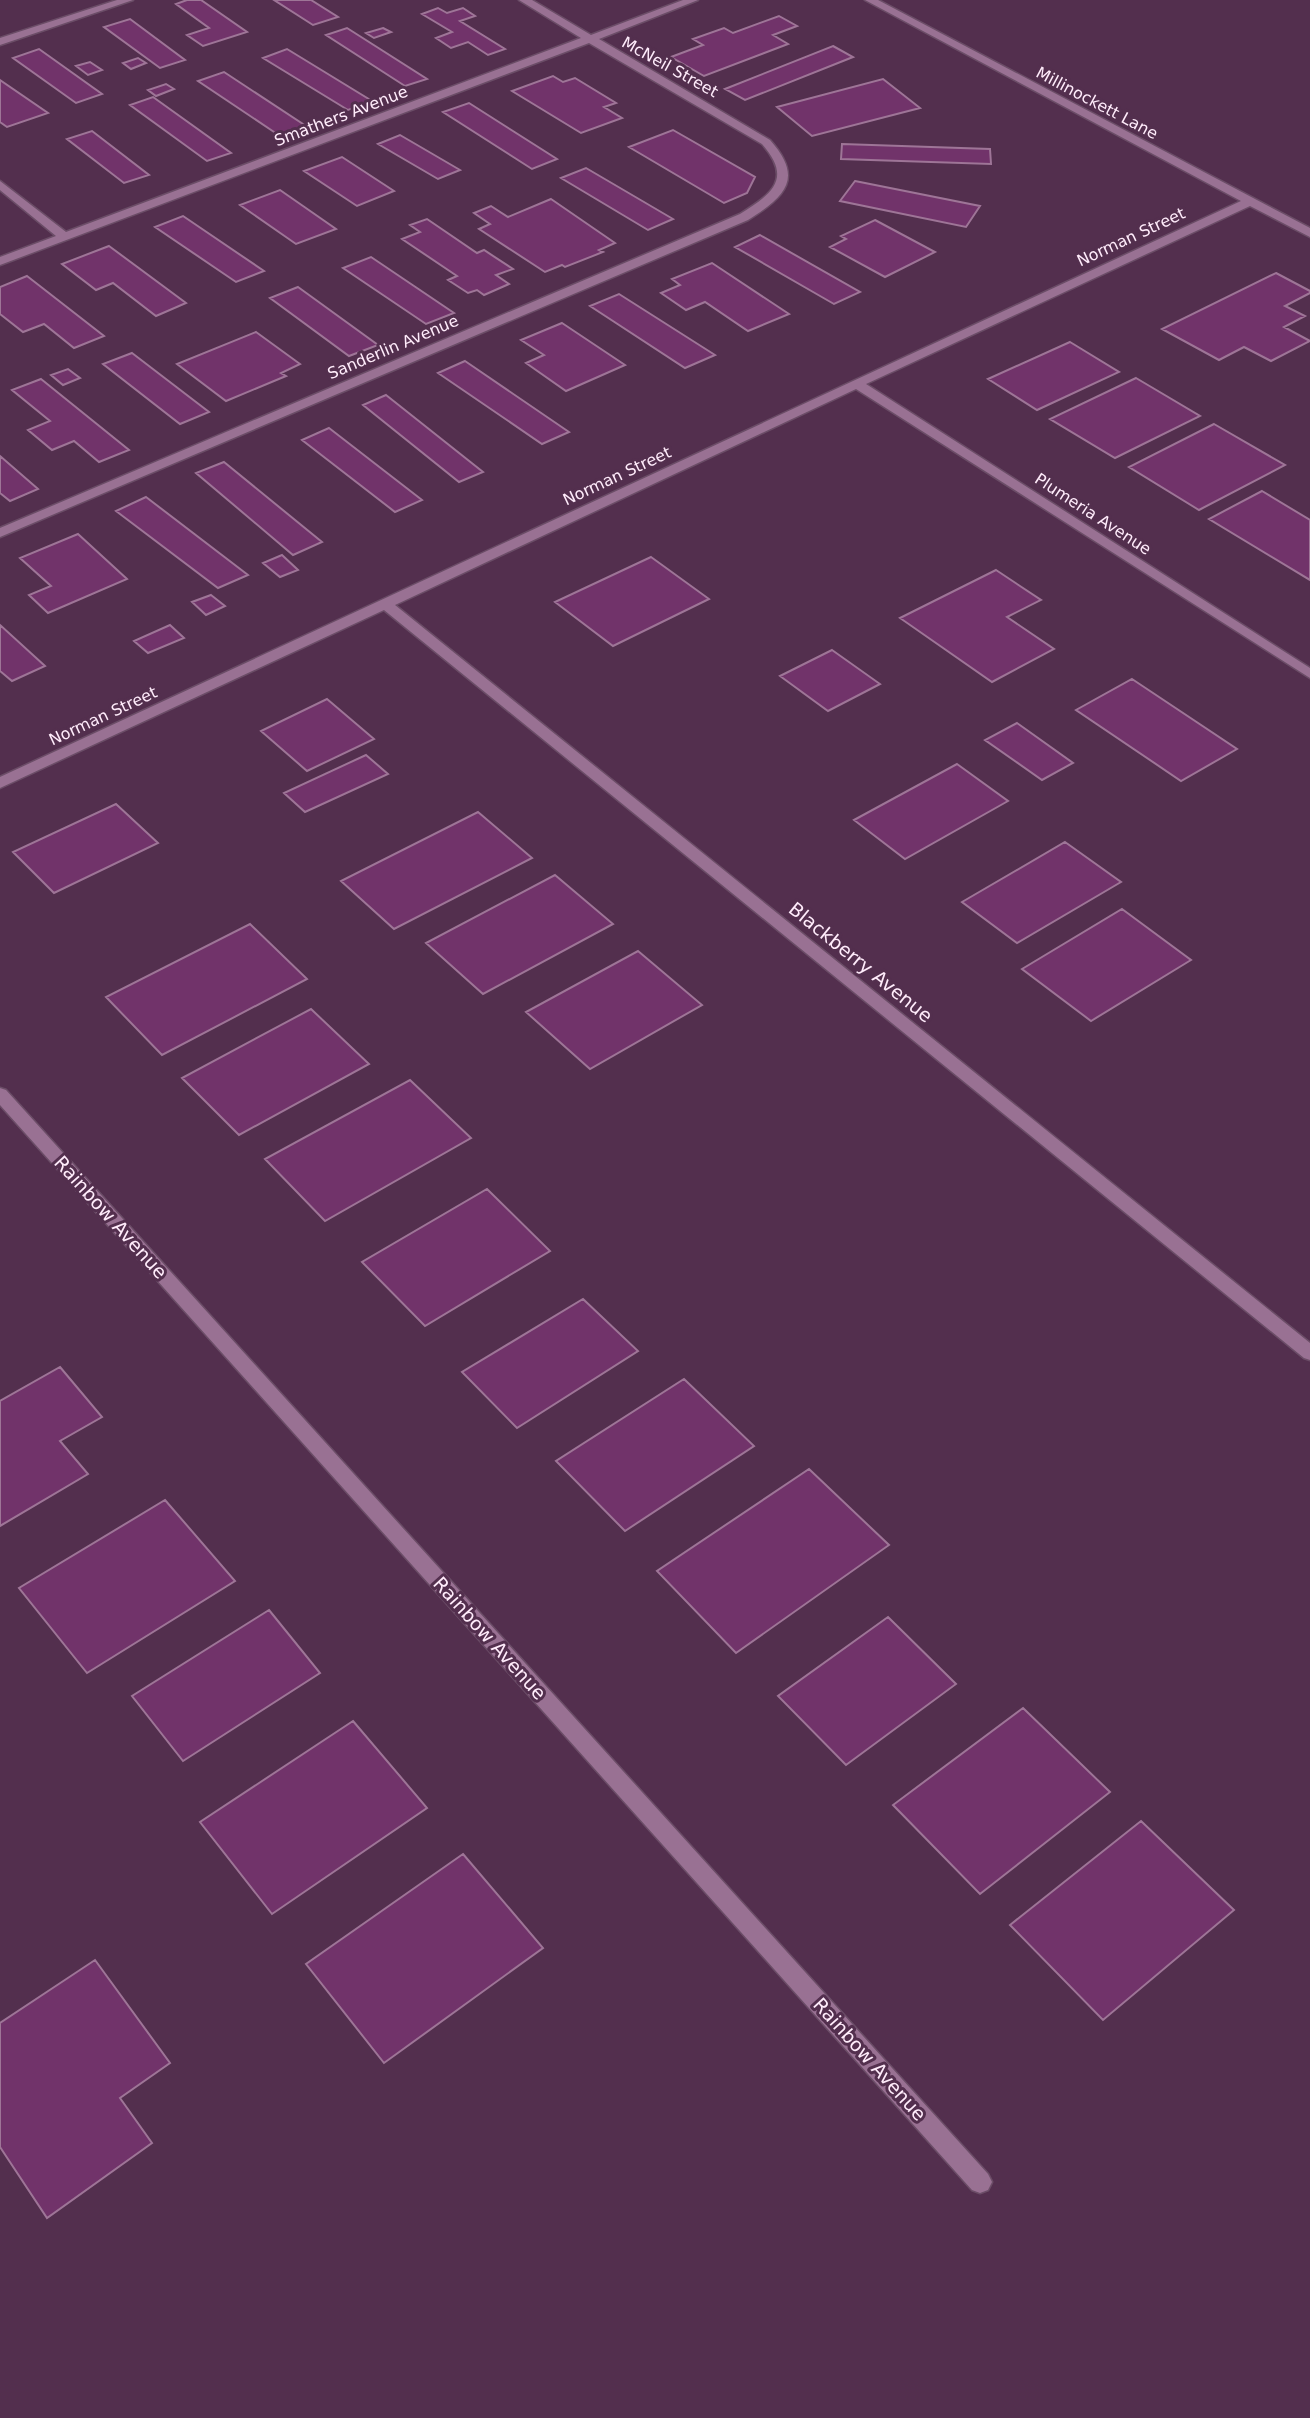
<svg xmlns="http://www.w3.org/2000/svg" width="1310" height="2418" viewBox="0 0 1310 2418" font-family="'DejaVu Sans',sans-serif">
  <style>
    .building { fill: #71336a; stroke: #9e7597; stroke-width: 2 }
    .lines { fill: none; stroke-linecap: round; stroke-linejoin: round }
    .minor-casing { stroke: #6b4d67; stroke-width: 3 }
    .minor { fill: #997193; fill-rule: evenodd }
    .labels { text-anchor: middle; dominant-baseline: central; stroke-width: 6; stroke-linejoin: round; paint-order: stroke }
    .far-street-label { font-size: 16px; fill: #ffecfb; stroke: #532f4e }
    .street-label { font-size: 19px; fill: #ffecfb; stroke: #532f4e }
  </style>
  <rect width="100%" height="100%" fill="#532f4e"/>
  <!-- building -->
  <path class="building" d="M 187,0 L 201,0 L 247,32 L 203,46 L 187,35 L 209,28 L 176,4 Z
    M 274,0 L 311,0 L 338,17 L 313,25 Z
    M 438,8 L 447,13 L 463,8 L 475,16 L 460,21 L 505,49 L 488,55 L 468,42 L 451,48 L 436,38 L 452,32 L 422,14 Z
    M 779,16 L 797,26 L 773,35 L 788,44 L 704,76 L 671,57 L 703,45 L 693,39 L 724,28 L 733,33 Z
    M 130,19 L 185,60 L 160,68 L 104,27 Z
    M 347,28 L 427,79 L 405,86 L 326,35 Z
    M 383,28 L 391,32 L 374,38 L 366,33 Z
    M 833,46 L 853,57 L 745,100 L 725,89 Z
    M 39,49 L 102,94 L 76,103 L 13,58 Z
    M 287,49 L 372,101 L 348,110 L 263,58 Z
    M 138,58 L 146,63 L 131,69 L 123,63 Z
    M 90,62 L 102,70 L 88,75 L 76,66 Z
    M 224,72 L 306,126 L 280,136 L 198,81 Z
    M 553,76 L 563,82 L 575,78 L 616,103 L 604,107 L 622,118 L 581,133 L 512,91 Z
    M 883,79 L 920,108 L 812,136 L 777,107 Z
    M 0,80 L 48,113 L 7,127 L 0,122 Z
    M 166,84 L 174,89 L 156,96 L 148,90 Z
    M 153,97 L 231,153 L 207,161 L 130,105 Z
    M 469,103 L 557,159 L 532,169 L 443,112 Z
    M 673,130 L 755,177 L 747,193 L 724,203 L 629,147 Z
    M 92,131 L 149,175 L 124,183 L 67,139 Z
    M 400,135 L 460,170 L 438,179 L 378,144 Z
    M 842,144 L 990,149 L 991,164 L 841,159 Z
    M 342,157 L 394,191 L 357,206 L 304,171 Z
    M 586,168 L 673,219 L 648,230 L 561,178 Z
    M 855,181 L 980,206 L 966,227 L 840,201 Z
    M 280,190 L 336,229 L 296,244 L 240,205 Z
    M 551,199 L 615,243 L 599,250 L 603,252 L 565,267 L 562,265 L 545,272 L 479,229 L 490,224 L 474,213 L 491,206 L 508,217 Z
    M 183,216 L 264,271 L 236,282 L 155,227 Z
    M 427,219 L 477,253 L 484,250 L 513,269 L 496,275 L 509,284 L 484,295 L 477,290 L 468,293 L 448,280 L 457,276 L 402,239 L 420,232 L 410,225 Z
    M 875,220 L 935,252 L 885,277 L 830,247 L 846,239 L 841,236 Z
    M 760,235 L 860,292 L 834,304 L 735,247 Z
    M 109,246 L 186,303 L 156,316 L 113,283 L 96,290 L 62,264 Z
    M 371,257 L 454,313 L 426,324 L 343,268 Z
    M 712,263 L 789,314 L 748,331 L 705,302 L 686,310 L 661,293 L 680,285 L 672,279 Z
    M 1276,273 L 1310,291 L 1310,293 L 1285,306 L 1305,316 L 1284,327 L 1310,341 L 1271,361 L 1244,347 L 1219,360 L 1162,329 Z
    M 27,276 L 104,336 L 74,348 L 44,324 L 23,332 L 0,314 L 0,287 Z
    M 298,287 L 378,345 L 349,356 L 270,298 Z
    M 619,294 L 715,355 L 685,368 L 590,306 Z
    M 562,323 L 625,365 L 566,391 L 526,363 L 544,355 L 521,340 Z
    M 256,332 L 300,364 L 281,373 L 286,376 L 226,401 L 177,364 Z
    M 1070,342 L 1119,372 L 1037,410 L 988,379 Z
    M 132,353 L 209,412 L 180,424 L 103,364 Z
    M 465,361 L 569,432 L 542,444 L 438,373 Z
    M 68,369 L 80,378 L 63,385 L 51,375 Z
    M 1136,378 L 1200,416 L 1115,458 L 1050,419 Z
    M 41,379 L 129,450 L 99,462 L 74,441 L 52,450 L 28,430 L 50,421 L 12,390 Z
    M 386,395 L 483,472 L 459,482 L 363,405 Z
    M 1214,424 L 1285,465 L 1199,510 L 1129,467 Z
    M 329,428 L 422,500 L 395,512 L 302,440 Z
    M 0,456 L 38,489 L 10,501 L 0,493 Z
    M 224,462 L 322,542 L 293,555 L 196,473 Z
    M 1262,491 L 1310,520 L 1310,580 L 1209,519 Z
    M 146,497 L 248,575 L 218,588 L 116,511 Z
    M 78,534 L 127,579 L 48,613 L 29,595 L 51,586 L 20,558 Z
    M 282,555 L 298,570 L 280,577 L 263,563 Z
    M 651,557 L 709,599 L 613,646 L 555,602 Z
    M 996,570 L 1041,600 L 1007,617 L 1054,649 L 992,682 L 900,618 Z
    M 211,595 L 225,606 L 206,615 L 192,602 Z
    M 0,625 L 45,666 L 12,681 L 0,671 Z
    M 170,625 L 184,638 L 148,653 L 134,641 Z
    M 832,650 L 880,684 L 828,711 L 780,676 Z
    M 1132,679 L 1237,749 L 1181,781 L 1076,710 Z
    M 327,699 L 374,739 L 307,771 L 261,731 Z
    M 1017,723 L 1073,763 L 1042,780 L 985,740 Z
    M 366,755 L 388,774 L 305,812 L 284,793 Z
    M 957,764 L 1008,801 L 905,859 L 854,820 Z
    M 116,804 L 158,843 L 54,893 L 13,852 Z
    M 478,812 L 532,858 L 394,929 L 341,881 Z
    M 1065,842 L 1121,882 L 1017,943 L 962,902 Z
    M 555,875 L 613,924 L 483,994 L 426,943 Z
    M 1122,909 L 1191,960 L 1091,1021 L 1022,969 Z
    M 250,924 L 307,979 L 162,1055 L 106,997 Z
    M 638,951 L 702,1005 L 590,1069 L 526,1012 Z
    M 311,1009 L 369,1064 L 239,1135 L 182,1078 Z
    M 410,1080 L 471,1138 L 325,1221 L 265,1159 Z
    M 487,1189 L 550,1251 L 425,1326 L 362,1262 Z
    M 583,1299 L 638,1351 L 517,1428 L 462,1372 Z
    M 60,1367 L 102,1417 L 60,1441 L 88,1474 L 0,1526 L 0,1401 Z
    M 684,1379 L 754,1446 L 625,1531 L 556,1461 Z
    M 809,1469 L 889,1545 L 736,1653 L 657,1571 Z
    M 165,1500 L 235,1581 L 87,1673 L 19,1588 Z
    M 269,1610 L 320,1673 L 183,1761 L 132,1696 Z
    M 888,1617 L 956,1684 L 846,1765 L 778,1696 Z
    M 1023,1708 L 1110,1792 L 980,1894 L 893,1805 Z
    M 353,1721 L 427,1808 L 272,1914 L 200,1822 Z
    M 1141,1821 L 1234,1910 L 1103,2020 L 1010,1925 Z
    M 463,1854 L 543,1948 L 384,2063 L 306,1964 Z
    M 95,1960 L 170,2063 L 120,2098 L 152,2143 L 47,2218 L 0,2147 L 0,2023 Z"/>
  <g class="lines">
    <defs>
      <path id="minor" d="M 117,0 L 133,0 L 0,45 L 0,38 Z
        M 519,0 L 532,0 L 591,35 L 683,0 L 698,0 L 599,39 L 770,140 C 804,178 786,196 748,220 L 0,537 L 0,528 L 740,214 C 772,194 793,179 762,144 L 589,43 L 0,265 L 0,257 L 56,236 L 0,190 L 0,181 L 66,232 L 581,38 Z
        M 865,0 L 878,0 L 1310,228 L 1310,237 L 1250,206 L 866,384 L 1310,668 L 1310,678 L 856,389 L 395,605 L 1310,1343 L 1310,1360 L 1304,1358 L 384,610 L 0,788 L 0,777 L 1241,201 Z
        M 0,1088 L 6,1090 L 988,2174 L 992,2182 L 988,2190 L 980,2193 L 972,2190 L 0,1105 Z"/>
    </defs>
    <!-- minor casing -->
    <use href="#minor" class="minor-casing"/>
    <!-- minor -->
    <use href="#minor" class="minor"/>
  </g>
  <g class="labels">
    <!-- far-street labels -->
    <g class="far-street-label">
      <text transform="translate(670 67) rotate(29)">McNeil Street</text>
      <text transform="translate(1097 103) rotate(28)">Millinockett Lane</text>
      <text transform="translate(341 116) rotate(-21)">Smathers Avenue</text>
      <text transform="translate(1131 237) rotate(-25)">Norman Street</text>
      <text transform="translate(393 347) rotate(-23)">Sanderlin Avenue</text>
      <text transform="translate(617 476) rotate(-25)">Norman Street</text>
      <text transform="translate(1093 514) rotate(33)">Plumeria Avenue</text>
      <text transform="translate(103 716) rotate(-25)">Norman Street</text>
    </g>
    <!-- street labels -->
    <g class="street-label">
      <text transform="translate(861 962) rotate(39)">Blackberry Avenue</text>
      <text transform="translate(111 1217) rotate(48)">Rainbow Avenue</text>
      <text transform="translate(490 1638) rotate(48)">Rainbow Avenue</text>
      <text transform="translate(870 2059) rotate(48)">Rainbow Avenue</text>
    </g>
  </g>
</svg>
